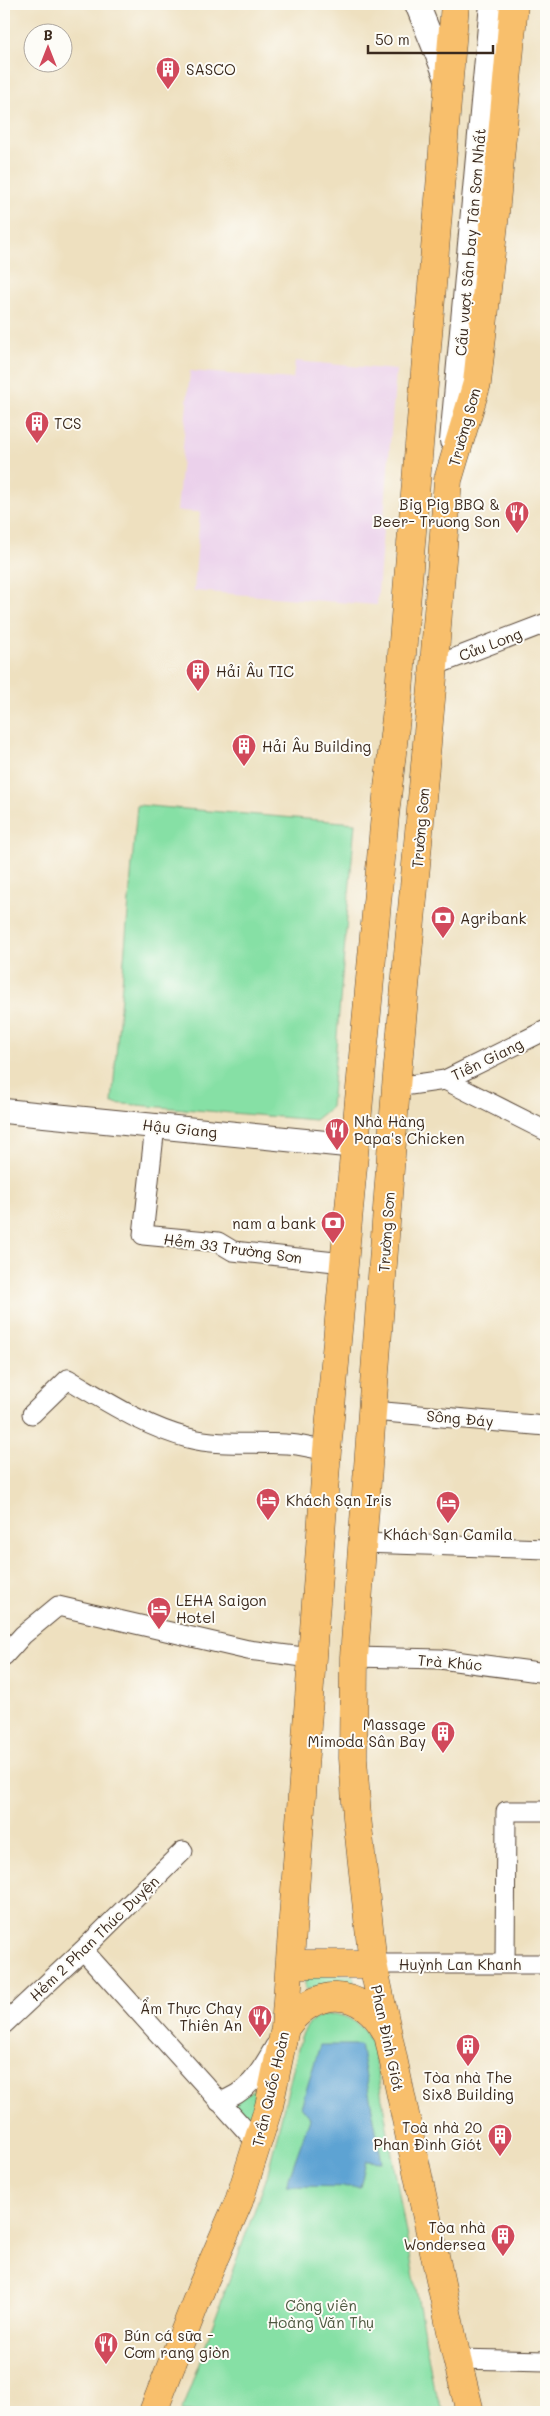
<svg xmlns="http://www.w3.org/2000/svg" width="550" height="2416" viewBox="0 0 550 2416" font-family="Mali,sans-serif">
  <style>
    .built { fill: #ebd1eb }
    .green { fill: #86e0a5; stroke: #608562 }
    .water { fill: #5da3d3; stroke: #4c6678 }
    .lines { fill: none; stroke-linecap: round; stroke-linejoin: round }
    .minor-casing { stroke: #564536; stroke-width: 21 }
    .tertiary-casing { stroke: #564536; stroke-width: 26 }
    .primary-casing { stroke: #564536; stroke-width: 29 }
    .minor { stroke: #fff; stroke-width: 19 }
    .tertiary { stroke: #fff; stroke-width: 24 }
    .primary { stroke: #f8bf6c; stroke-width: 28 }
    .labels { text-anchor: middle; dominant-baseline: central; stroke-width: 4; stroke-linejoin: round; paint-order: stroke }
    .poi-label { font-size: 15px; fill: #3b2a1e; stroke: #fdfcf7; text-anchor: start }
    .street-label { font-size: 15px; fill: #3b2a1e; stroke: #fdfcf7 }
    .park-label { font-size: 15px; fill: #4e5840; stroke: #fdfcf7 }
  </style>
  <rect width="100%" height="100%" fill="#fdfcf7"/>
  <filter id="ink" filterUnits="userSpaceOnUse"><feTurbulence type="fractalNoise" baseFrequency=".02" numOctaves="2"/><feDisplacementMap in="SourceGraphic" scale="10" xChannelSelector="R" yChannelSelector="G"/><feConvolveMatrix kernelMatrix="1 2 1 2 8 2 1 2 1" color-interpolation-filters="sRGB"/></filter>
  <filter id="wash" filterUnits="userSpaceOnUse"><feTurbulence type="fractalNoise" baseFrequency=".0096" numOctaves="4" result="noise"/><feDisplacementMap in="SourceGraphic" scale="20" xChannelSelector="R" yChannelSelector="G"/><feGaussianBlur stdDeviation="1.12" result="paint"/><feColorMatrix in="noise" values="0 0 0 0 0 0 0 0 0 0 0 0 0 0 0 0 0 1.4 0 .05"/><feComposite in="paint" operator="in"/></filter>
  <g filter="url(#wash)">
    <rect width="100%" height="100%" fill="#eee0bf"/>
    <!-- built -->
    <path class="built" d="M 295,361 L 396,370 L 377,605 L 194,591 L 200,512 L 177,511 L 190,371 L 293,379 Z"/>
    <!-- green -->
    <path class="green" d="M 137,805 L 355,823 L 331,1107 L 315,1120 L 112,1103 Z
      M 305,1974 L 354,1975 L 354,1987 L 329,1983 L 305,1990 Z
      M 334,2014 C 354,2017 367,2030 373,2048 L 433,2384 L 444,2412 L 181,2412 L 267,2176 L 301,2037 C 307,2022 317,2015 334,2014 Z
      M 259,2085 L 250,2122 L 234,2104 Z"/>
    <!-- water -->
    <path class="water" d="M 320,2045 L 360,2045 L 382,2162 L 366,2161 L 360,2187 L 286,2186 L 310,2118 L 301,2107 Z"/>
  </g>
  <g filter="url(#ink)">
    <g class="lines">
      <defs>
        <path id="minor" d="M 434,666 L 546,623
          M 445,1080 L 546,1131
          M 396,1087 L 445,1080 L 546,1030
          M 155,1126 L 143,1235 L 218,1242 L 233,1251 L 344,1263
          M 373,1411 L 546,1426
          M 32,1414 L 68,1379 C 106,1401 145,1427 188,1438 C 219,1446 254,1442 286,1444 C 300,1444 314,1449 327,1451
          M 362,1543 L 546,1549
          M 4,1656 L 23,1635 L 58,1606 L 248,1650 L 311,1658
          M 354,1657 L 440,1659 L 546,1673
          M 83,1950 L 258,2144
          M 373,1964 L 546,1964
          M 505,1964 L 506,1811 L 546,1811
          M 4,2024 L 83,1950 L 183,1851
          M 219,2102 C 249,2093 260,2072 275,2046
          M 457,2359 L 546,2361"/>
        <path id="tertiary" d="M 417,4 L 449,83
          M 452,441 L 492,4
          M 4,1111 L 356,1146"/>
        <path id="primary" d="M 291,1964 L 373,1964
          M 285,2028 C 314,1986 360,1986 386,2031
          M 153,2412 L 203,2284 L 239,2201 L 269,2106 L 285,2028 L 327,1451 L 385,815 L 399,691 L 455,4
          M 470,2412 L 457,2359 L 373,1964 L 357,1817 L 353,1758 L 354,1657 L 396,1087 L 434,666 L 448,480 L 477,383 L 495,214 L 514,4"/>
      </defs>
      <!-- minor casing -->
      <use href="#minor" class="minor-casing"/>
      <!-- tertiary casing -->
      <use href="#tertiary" class="tertiary-casing"/>
      <!-- primary casing -->
      <use href="#primary" class="primary-casing"/>
      <!-- minor -->
      <use href="#minor" class="minor"/>
      <!-- tertiary -->
      <use href="#tertiary" class="tertiary"/>
      <!-- primary -->
      <use href="#primary" class="primary"/>
    </g>
  </g>
  <!-- icons -->
  <defs>
    <symbol id="building-pin" viewBox="-11 -11 22 30"><path d="M0 17L-7.5 6A9.5 9.5 0 1 1 7.5 6Z" fill="#d1495b" stroke="#fdfcf7"/><path d="M-4-6H4V6H1V3H-1V6H-4ZM-2.5-4.3h1.7v1.8h-1.7ZM.8-4.3h1.7v1.8H.8ZM-2.5-1h1.7V.8h-1.7ZM.8-1h1.7V.8H.8Z" fill="#fff"/></symbol>
    <symbol id="restaurant-pin" viewBox="-11 -11 22 30"><path d="M0 17L-7.5 6A9.5 9.5 0 1 1 7.5 6Z" fill="#d1495b" stroke="#fdfcf7"/><path d="M-5-6h1v4h1v-4h1v4h1v-4h1v5L-1.5 .5V6h-2V.5L-5-1ZM5-6V6H3V1.5H1.5Q1.5-4 5-6Z" fill="#fff"/></symbol>
    <symbol id="bank-pin" viewBox="-11 -11 22 30"><path d="M0 17L-7.5 6A9.5 9.5 0 1 1 7.5 6Z" fill="#d1495b" stroke="#fdfcf7"/><path d="M-6-4H6V4H-6ZM0-2.3a2.3 2.3 0 1 0 0 4.6a2.3 2.3 0 1 0 0-4.6Z" fill="#fff"/></symbol>
    <symbol id="hotel-pin" viewBox="-11 -11 22 30"><path d="M0 17L-7.5 6A9.5 9.5 0 1 1 7.5 6Z" fill="#d1495b" stroke="#fdfcf7"/><path d="M-6-4.5h1.5V1H6V5H4.5V3h-9V5H-6ZM-4 0a1.8 1.8 0 1 1 3.6 0ZM.5 0V-2.5h3Q6-2.5 6 0Z" fill="#fff"/></symbol>
  </defs>
  <g fill-rule="evenodd">
    <use href="#building-pin" x="154" y="55" width="28" height="38"/>
    <use href="#building-pin" x="23" y="409" width="28" height="38"/>
    <use href="#restaurant-pin" x="503" y="499" width="28" height="38"/>
    <use href="#building-pin" x="184" y="657" width="28" height="38"/>
    <use href="#building-pin" x="230" y="732" width="28" height="38"/>
    <use href="#bank-pin" x="429" y="904" width="28" height="38"/>
    <use href="#restaurant-pin" x="323" y="1116" width="28" height="38"/>
    <use href="#bank-pin" x="319" y="1209" width="28" height="38"/>
    <use href="#hotel-pin" x="254" y="1486" width="28" height="38"/>
    <use href="#hotel-pin" x="434" y="1489" width="28" height="38"/>
    <use href="#hotel-pin" x="145" y="1595" width="28" height="38"/>
    <use href="#building-pin" x="429" y="1719" width="28" height="38"/>
    <use href="#restaurant-pin" x="246" y="2003" width="28" height="38"/>
    <use href="#building-pin" x="454" y="2032" width="28" height="38"/>
    <use href="#building-pin" x="486" y="2122" width="28" height="38"/>
    <use href="#building-pin" x="489" y="2222" width="28" height="38"/>
    <use href="#restaurant-pin" x="92" y="2330" width="28" height="38"/>
  </g>
  <g class="labels">
    <!-- poi labels -->
    <g class="poi-label">
      <text x="186" y="69">SASCO</text>
      <text x="54" y="423">TCS</text>
      <text x="500" y="504" text-anchor="end">Big Pig BBQ &amp;<tspan x="500" dy="17">Beer- Truong Son</tspan></text>
      <text x="216" y="671">Hải Âu TIC</text>
      <text x="262" y="746">Hải Âu Building</text>
      <text x="460" y="918">Agribank</text>
      <text x="354" y="1121">Nhà Hàng<tspan x="354" dy="17">Papa's Chicken</tspan></text>
      <text x="316" y="1223" text-anchor="end">nam a bank</text>
      <text x="286" y="1500">Khách Sạn Iris</text>
      <text x="448" y="1534" text-anchor="middle">Khách Sạn Camila</text>
      <text x="176" y="1600">LEHA Saigon<tspan x="176" dy="17">Hotel</tspan></text>
      <text x="426" y="1724" text-anchor="end">Massage<tspan x="426" dy="17">Mimoda Sân Bay</tspan></text>
      <text x="242" y="2008" text-anchor="end">Ẩm Thực Chay<tspan x="242" dy="17">Thiên An</tspan></text>
      <text x="468" y="2077" text-anchor="middle">Tòa nhà The<tspan x="468" dy="17">Six8 Building</tspan></text>
      <text x="482" y="2127" text-anchor="end">Toà nhà 20<tspan x="482" dy="17">Phan Đình Giót</tspan></text>
      <text x="486" y="2227" text-anchor="end">Tòa nhà<tspan x="486" dy="17">Wondersea</tspan></text>
      <text x="124" y="2335">Bún cá sữa -<tspan x="124" dy="17">Cơm rang giòn</tspan></text>
    </g>
    <!-- street labels -->
    <g class="street-label">
      <text transform="translate(470 242) rotate(-85)">Cầu vượt Sân bay Tân Sơn Nhất</text>
      <text transform="translate(464 427) rotate(-74)">Trường Sơn</text>
      <text transform="translate(490 644) rotate(-21)">Cửu Long</text>
      <text transform="translate(420 828) rotate(-85)">Trường Sơn</text>
      <text transform="translate(487 1059) rotate(-26)">Tiền Giang</text>
      <text transform="translate(180 1128) rotate(6)">Hậu Giang</text>
      <text transform="translate(386 1232) rotate(-86)">Trường Sơn</text>
      <text transform="translate(233 1248) rotate(8)">Hẻm 33 Trường Sơn</text>
      <text transform="translate(460 1418) rotate(5)">Sông Đáy</text>
      <text transform="translate(450 1662) rotate(5)">Trà Khúc</text>
      <text transform="translate(94 1938) rotate(-44)">Hẻm 2 Phan Thúc Duyện</text>
      <text x="460" y="1964">Huỳnh Lan Khanh</text>
      <text transform="translate(388 2038) rotate(78)">Phan Đình Giót</text>
      <text transform="translate(270 2089) rotate(-77)">Trần Quốc Hoàn</text>
    </g>
    <!-- park labels -->
    <g class="park-label">
      <text x="321" y="2305">Công viên<tspan x="321" dy="17">Hoàng Văn Thụ</tspan></text>
    </g>
  </g>
  <!-- margin -->
  <rect width="550" height="2416" fill="none" stroke="#fdfcf7" stroke-width="20"/>
  <!-- north arrow -->
  <g transform="translate(48 48)"><circle r="24" fill="#fdfcf7" stroke="#afa8a0"/>
  <path d="M0-4L9 19L0 12L-9 19Z" fill="#d1495b"/>
  <text y="-8" font-size="14" font-weight="bold" text-anchor="middle" fill="#3b2a1e">B</text>
  </g>
  <!-- scale -->
  <path d="M368 45v8h125v-8" fill="none" stroke="#3b2a1e" stroke-width="2.5"/>
  <text x="375" y="45" font-size="15" fill="#3b2a1e" stroke="#fdfcf7" stroke-width="4" paint-order="stroke">50 m</text>
</svg>
